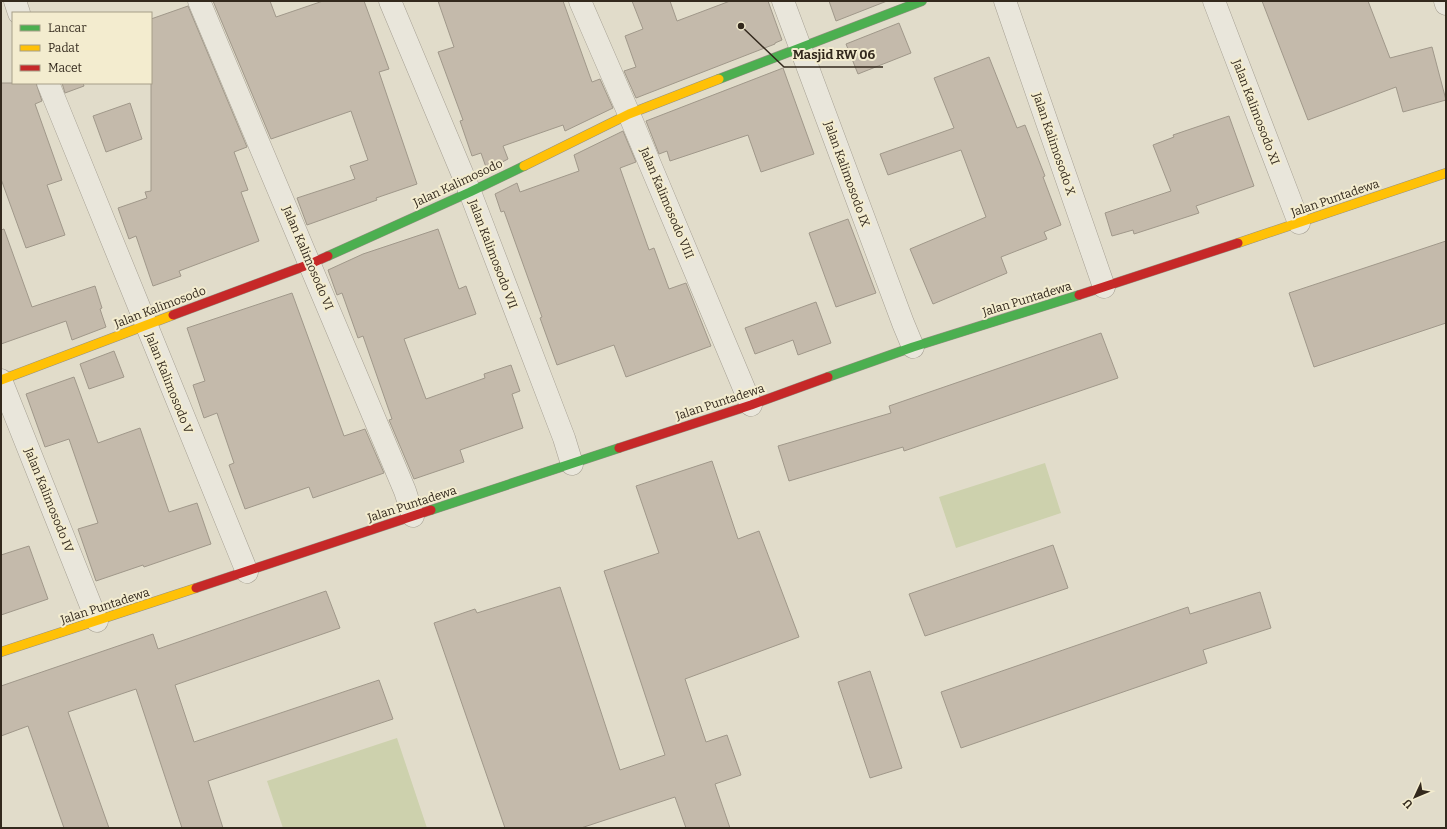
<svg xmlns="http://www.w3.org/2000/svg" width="1447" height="829" viewBox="0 0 1447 829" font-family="Bitter,serif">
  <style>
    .green { fill: #cdd1ad }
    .building { fill: #c4baab; stroke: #a0988a }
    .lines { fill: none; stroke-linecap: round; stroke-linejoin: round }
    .street-casing { stroke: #a6a093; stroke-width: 23 }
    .fast-casing { stroke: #959083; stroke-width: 10 }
    .slow-casing { stroke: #959083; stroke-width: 10 }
    .jam-casing { stroke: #959083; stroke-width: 10 }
    .street { stroke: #e9e6db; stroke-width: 22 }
    .fast { stroke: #4caf50; stroke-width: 9 }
    .slow { stroke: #ffc107; stroke-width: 9 }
    .jam { stroke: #c62828; stroke-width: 9 }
    .labels { text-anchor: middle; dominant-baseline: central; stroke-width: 4; stroke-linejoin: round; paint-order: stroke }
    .street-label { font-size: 12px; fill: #33291d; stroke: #f3eccf }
    .leader { fill: none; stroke: #33291d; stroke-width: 1.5 }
    .callout-dot { fill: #33291d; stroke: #f3eccf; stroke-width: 1.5 }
    .callout-label { font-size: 13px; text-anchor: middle; font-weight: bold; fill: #33291d; stroke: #f3eccf; stroke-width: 4; stroke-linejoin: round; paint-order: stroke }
  </style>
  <rect width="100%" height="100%" fill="#e1dcca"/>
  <!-- green -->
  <path class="green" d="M 1045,463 L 1061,513 L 956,548 L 939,497 Z
    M 397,738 L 427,828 L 283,828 L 267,781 Z"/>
  <!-- building -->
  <path class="building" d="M 213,1 L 270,1 L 276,17 L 323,1 L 364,1 L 389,69 L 379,72 L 417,184 L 376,198 L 377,200 L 307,225 L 297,198 L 355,179 L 350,166 L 368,160 L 351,111 L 271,139 Z
    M 438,1 L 563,1 L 592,82 L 600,79 L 613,108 L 565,131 L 563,125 L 503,146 L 508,159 L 487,170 L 481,153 L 472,156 L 460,121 L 463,120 L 438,52 L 454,47 Z
    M 632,1 L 670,1 L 677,21 L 730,1 L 768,1 L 782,40 L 775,43 L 775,44 L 636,98 L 624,71 L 636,67 L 625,36 L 643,29 Z
    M 829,1 L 887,1 L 836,21 Z
    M 1262,1 L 1368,1 L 1390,58 L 1432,47 L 1446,100 L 1403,112 L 1396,87 L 1308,120 Z
    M 188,6 L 247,147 L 234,152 L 248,190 L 241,192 L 259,241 L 179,271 L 181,276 L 153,286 L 136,236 L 129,239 L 118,208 L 147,198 L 145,192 L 151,191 L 151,19 Z
    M 899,23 L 911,53 L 858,74 L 846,44 Z
    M 989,57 L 1017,128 L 1025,125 L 1045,176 L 1043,177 L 1061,225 L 1044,232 L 1047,239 L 1001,257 L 1007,273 L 933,304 L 910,249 L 986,217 L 961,150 L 888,175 L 880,154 L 954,128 L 934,78 Z
    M 783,68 L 814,154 L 761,172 L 748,135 L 670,161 L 667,151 L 659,154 L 646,121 Z
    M 1,83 L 36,83 L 42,101 L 35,104 L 62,180 L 47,185 L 65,235 L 26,248 L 1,179 Z
    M 62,83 L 83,83 L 84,86 L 65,93 Z
    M 130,103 L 142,139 L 106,152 L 93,116 Z
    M 1229,116 L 1254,186 L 1196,206 L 1199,213 L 1134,234 L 1133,230 L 1112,236 L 1105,213 L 1171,191 L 1153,145 L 1174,137 L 1173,135 Z
    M 623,131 L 636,162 L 620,168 L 649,250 L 654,248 L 669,289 L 686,283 L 711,346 L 626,377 L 614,345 L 557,365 L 540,318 L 542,317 L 504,211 L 501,212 L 495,194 L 517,183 L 520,192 L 579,171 L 574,155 Z
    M 848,219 L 876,293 L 836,307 L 809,233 Z
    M 4,229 L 32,307 L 95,286 L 102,308 L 100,309 L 106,327 L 72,340 L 66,321 L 1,344 L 1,230 Z
    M 438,229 L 459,289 L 466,286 L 476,314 L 404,339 L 426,399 L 485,378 L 484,374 L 511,365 L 520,391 L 512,394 L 523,428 L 460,450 L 464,462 L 414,479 L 389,420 L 392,419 L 363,336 L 358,338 L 342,293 L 337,295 L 328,270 L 363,254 Z
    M 1446,241 L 1446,323 L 1314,367 L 1289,293 Z
    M 292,293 L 344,436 L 365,429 L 384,473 L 313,498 L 309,487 L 245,509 L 229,465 L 234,463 L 217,413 L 204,418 L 193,385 L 205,381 L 187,328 Z
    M 816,302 L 831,343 L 798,355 L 793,340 L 755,354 L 745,328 Z
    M 1101,333 L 1118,378 L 904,451 L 903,447 L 789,481 L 778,446 L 891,413 L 889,406 Z
    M 114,351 L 124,377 L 89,389 L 80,364 Z
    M 74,377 L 98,443 L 140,428 L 169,512 L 197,503 L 211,544 L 144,567 L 143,565 L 96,581 L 78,529 L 98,523 L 69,439 L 45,447 L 26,394 Z
    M 712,461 L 738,539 L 759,531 L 799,637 L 685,679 L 706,742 L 727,735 L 741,775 L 715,784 L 730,828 L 686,828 L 675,797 L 581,828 L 505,828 L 434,623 L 475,609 L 477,613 L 560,587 L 620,770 L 665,755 L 604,571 L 659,553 L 636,486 Z
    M 1053,545 L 1068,588 L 925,636 L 909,594 Z
    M 29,546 L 48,599 L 1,615 L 1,555 Z
    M 326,591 L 340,628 L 175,685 L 194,742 L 379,680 L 393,719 L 208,781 L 223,828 L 182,828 L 136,689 L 68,712 L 109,828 L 64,828 L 28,726 L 1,736 L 1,686 L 153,634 L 158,649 Z
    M 1260,592 L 1271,628 L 1203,650 L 1207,663 L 961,748 L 941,692 L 1188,607 L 1190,614 Z
    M 870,671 L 902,768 L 870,778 L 838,682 Z"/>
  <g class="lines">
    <defs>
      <path id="street" d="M 15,1 L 19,13
        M 199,1 L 405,491 L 413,516
        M 390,1 L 470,192 L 564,438 L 572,464
        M 580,1 L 629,114 L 751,405
        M 783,1 L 903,323 L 913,347
        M 1005,1 L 1104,287
        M 1214,1 L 1299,223
        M 1445,1 L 1446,4
        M 48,83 L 247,572
        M 1,380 L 97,621"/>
      <path id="fast" d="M 719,79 L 922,1
        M 328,256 L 470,192 L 524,166
        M 828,377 L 913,347 L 1079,295
        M 431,510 L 619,448"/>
      <path id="slow" d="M 524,166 L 629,114 L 719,79
        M 1238,243 L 1446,173
        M 1,380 L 173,315
        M 1,652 L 196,588"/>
      <path id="jam" d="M 1079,295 L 1238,243
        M 173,315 L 310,264 L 328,256
        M 619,448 L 751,405 L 828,377
        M 196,588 L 431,510"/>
    </defs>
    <!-- street casing -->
    <use href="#street" class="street-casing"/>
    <!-- fast casing -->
    <use href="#fast" class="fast-casing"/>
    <!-- slow casing -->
    <use href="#slow" class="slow-casing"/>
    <!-- jam casing -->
    <use href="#jam" class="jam-casing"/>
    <!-- street -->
    <use href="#street" class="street"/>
    <!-- fast -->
    <use href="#fast" class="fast"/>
    <!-- slow -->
    <use href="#slow" class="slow"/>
    <!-- jam -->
    <use href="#jam" class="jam"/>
  </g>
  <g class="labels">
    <!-- street labels -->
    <g class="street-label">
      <text transform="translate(1256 112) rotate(69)">Jalan Kalimosodo XI</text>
      <text transform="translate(1054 144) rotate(71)">Jalan Kalimosodo X</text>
      <text transform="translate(847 174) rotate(70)">Jalan Kalimosodo IX</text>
      <text transform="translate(458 183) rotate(-25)">Jalan Kalimosodo</text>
      <text transform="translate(1335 198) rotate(-19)">Jalan Puntadewa</text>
      <text transform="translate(667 203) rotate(67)">Jalan Kalimosodo VIII</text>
      <text transform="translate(493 254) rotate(69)">Jalan Kalimosodo VII</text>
      <text transform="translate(308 258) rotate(67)">Jalan Kalimosodo VI</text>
      <text transform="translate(1027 299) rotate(-17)">Jalan Puntadewa</text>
      <text transform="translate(160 307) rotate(-21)">Jalan Kalimosodo</text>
      <text transform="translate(169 383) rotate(68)">Jalan Kalimosodo V</text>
      <text transform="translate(720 402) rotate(-18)">Jalan Puntadewa</text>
      <text transform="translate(49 500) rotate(68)">Jalan Kalimosodo IV</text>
      <text transform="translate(412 504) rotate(-18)">Jalan Puntadewa</text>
      <text transform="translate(105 606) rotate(-18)">Jalan Puntadewa</text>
    </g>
  </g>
  <!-- callouts -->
  <path class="leader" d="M741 26L784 67H883"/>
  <circle class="callout-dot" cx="741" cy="26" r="4"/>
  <g class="callout-label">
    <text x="834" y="59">Masjid RW 06</text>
  </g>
  <!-- border -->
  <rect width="1447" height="829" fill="none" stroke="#33291d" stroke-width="4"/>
  <!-- legend -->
  <rect x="12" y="12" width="140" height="72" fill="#f3eccf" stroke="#a69e88"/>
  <rect x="20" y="25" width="20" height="6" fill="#4caf50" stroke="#a69e88"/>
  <text x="48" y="32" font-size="12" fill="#33291d">Lancar</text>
  <rect x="20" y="45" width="20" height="6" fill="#ffc107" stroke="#a69e88"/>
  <text x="48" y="52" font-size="12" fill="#33291d">Padat</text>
  <rect x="20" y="65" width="20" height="6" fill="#c62828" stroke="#a69e88"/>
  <text x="48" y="72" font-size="12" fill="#33291d">Macet</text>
  <!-- north arrow -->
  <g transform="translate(1415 797) rotate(226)" stroke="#f3eccf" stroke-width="3" paint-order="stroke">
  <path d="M0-3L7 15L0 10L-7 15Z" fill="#33291d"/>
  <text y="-6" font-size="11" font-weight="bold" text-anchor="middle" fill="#33291d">U</text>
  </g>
</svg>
